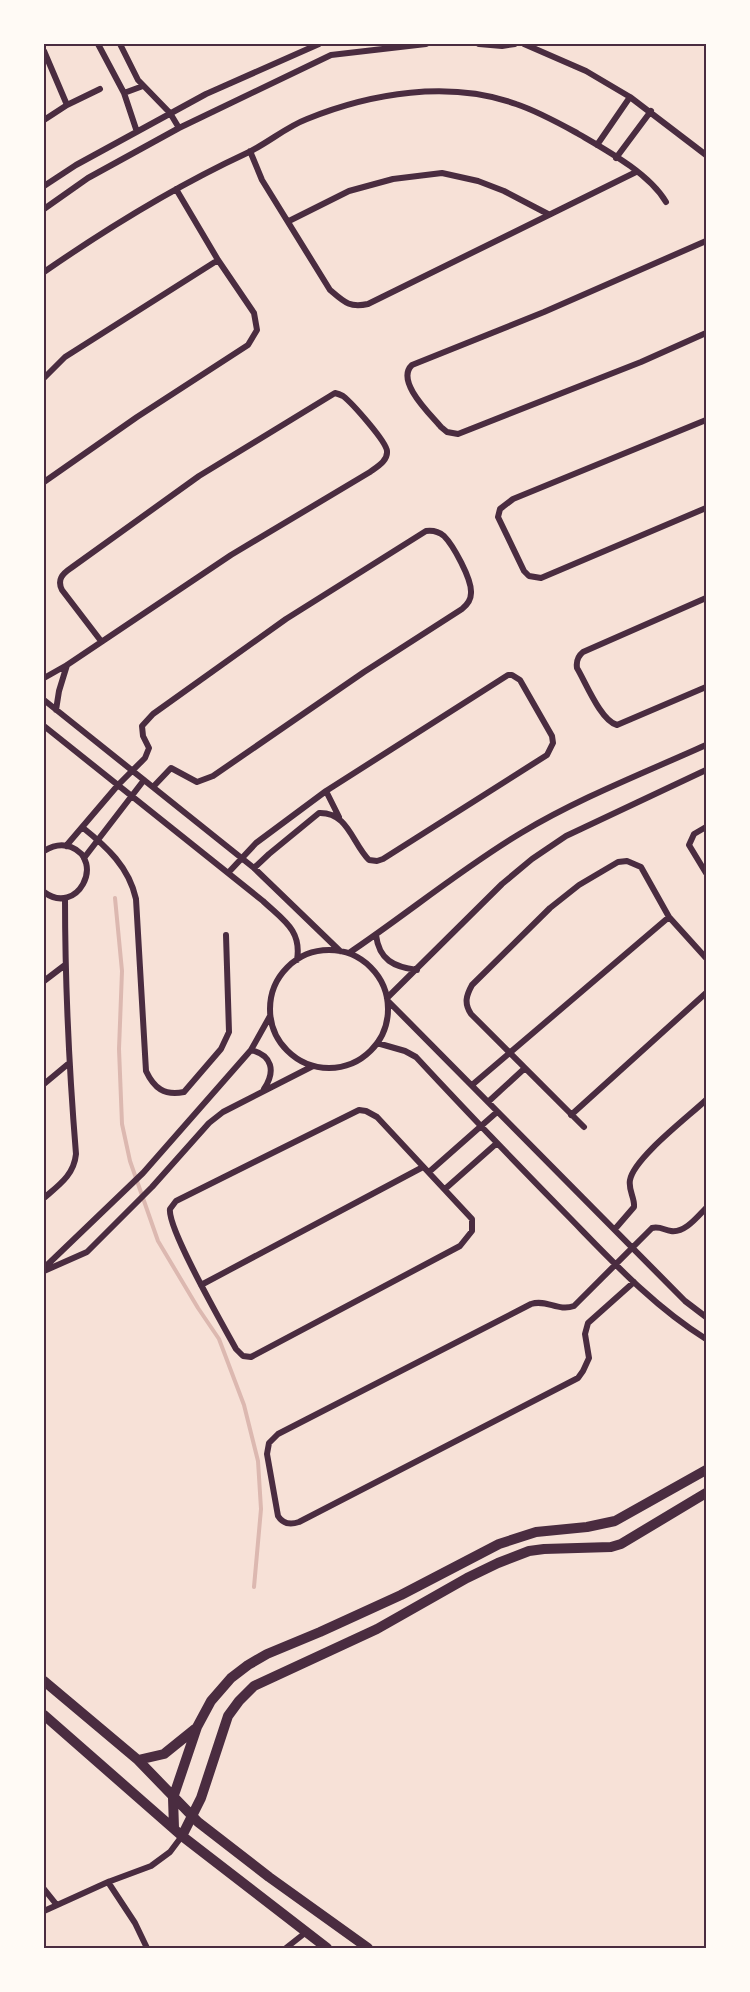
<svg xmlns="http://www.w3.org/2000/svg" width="750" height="1992" viewBox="0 0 750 1992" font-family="Jost,sans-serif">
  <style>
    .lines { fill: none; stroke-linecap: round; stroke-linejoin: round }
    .stream { stroke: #dcb8b0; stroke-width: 4 }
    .minor { stroke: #4a2c40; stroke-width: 6 }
    .secondary { stroke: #4a2c40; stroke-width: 10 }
    .neatline { fill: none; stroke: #4a2c40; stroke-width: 2 }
  </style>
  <rect width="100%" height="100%" fill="#f7e1d7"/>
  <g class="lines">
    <!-- stream -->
    <path class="stream" d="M 115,898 L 122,971 L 119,1049 L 122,1124 L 130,1161 L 158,1241 L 198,1308 L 219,1339 L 244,1405 L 258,1461 L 261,1509 L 254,1587"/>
    <!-- minor -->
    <path class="minor" d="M 98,44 L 124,93 L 137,132
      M 120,44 L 138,80 L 170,113 L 179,128
      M 479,44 L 502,46 L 515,44
      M 524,44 L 586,71 L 630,97 L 706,155
      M 44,51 L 67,105
      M 124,93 L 143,86
      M 44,120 L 67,105 L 100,89
      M 597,145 L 630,97
      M 250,151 L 262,180 L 330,290 C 344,302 349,308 368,304 L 636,172
      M 616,158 L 651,111
      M 44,186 L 76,165 L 206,94 L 319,44
      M 44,209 L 88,178 L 179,128 L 331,55 L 426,44
      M 289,221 L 349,191 L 393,179 L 442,173 L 478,181 L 504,191 L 548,214
      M 706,241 L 544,312 L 412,365 C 395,381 430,414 441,427 L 447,432 L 458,434 L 641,362 L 706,333
      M 44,272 C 109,227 176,186 247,153 C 268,143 286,127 307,119 C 371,93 449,80 516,104 C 537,111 557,122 577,133 C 606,150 649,173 666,202
      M 44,378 L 65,357 L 218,260
      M 706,420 L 513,499 L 500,509 L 498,517 L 524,571 L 529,576 L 541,578 L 706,508
      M 44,482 L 137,417 L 248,345 L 257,330 L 254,313 L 218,260 L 176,189
      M 706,598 L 583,652 C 578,656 576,661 577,668 C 586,683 601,721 617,725 L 706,687
      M 44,678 L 67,665 L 231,555 L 370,472 C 377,467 388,461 387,451 C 386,441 352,403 343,396 C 339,394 339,394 335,393 L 199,476 L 71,568 C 62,574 57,580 62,590 L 101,641
      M 44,700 L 254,868 L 340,951
      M 56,710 L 59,691 L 67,665
      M 44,726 L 263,901 C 283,920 302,930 297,960
      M 326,791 L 339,817
      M 82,827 C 107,847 129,867 136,899 L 146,1071 C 154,1088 164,1096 184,1092 L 221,1049 L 229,1032 L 226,935
      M 706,827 L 694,834 L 689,845 L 706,873
      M 66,846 L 118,785 L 145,758 L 149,748 L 143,736 L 142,726 L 153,714 L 286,619 L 426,531 C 433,530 438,531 444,536 C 453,545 472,579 471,593 C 471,600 467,605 462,609 L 364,672 L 213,776 L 197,782 L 171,768 L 153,787
      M 44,851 C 52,846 61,843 71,847 C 106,861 77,917 44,892
      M 84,858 L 144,780
      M 228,873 L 256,843 L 326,791 L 508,675 L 512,675 L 520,680 L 552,736 L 553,743 L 547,755 L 383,859 L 377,861 L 369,860 C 352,843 348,812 319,813 L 269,854 L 254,868
      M 376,935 C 379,960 394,967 417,970
      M270 1009a59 59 0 1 1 118 0a59 59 0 1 1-118 0Z
      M 349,953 C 407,914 461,869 521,833 C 579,798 644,773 706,745
      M 44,981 L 65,965
      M 387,998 L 502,884 L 532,859 L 566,836 L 706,770
      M 388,1001 L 685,1301 L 706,1317
      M 377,1043 L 405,1051 L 416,1057 C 466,1111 516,1163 567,1215 C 611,1260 653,1306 706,1339
      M 251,1050 C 272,1055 276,1071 264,1089
      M 44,1084 L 68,1064
      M 472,1085 L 669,917
      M 488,1102 L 525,1068
      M 359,1110 L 366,1111 L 377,1117 L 472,1219 L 472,1231 L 460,1246 L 251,1357 L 243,1356 L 236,1349 C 224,1327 167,1228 170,1209 L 176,1201 Z
      M 571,1115 L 706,993
      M 584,1127 L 471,1014 C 464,1003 466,996 472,985 L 550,908 L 579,885 L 618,862 L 627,861 L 641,867 L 669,917 L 706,958
      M 429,1172 L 497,1112
      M 445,1189 L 497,1143
      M 44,1198 C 59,1185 74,1175 76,1154 C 69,1068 65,983 65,898
      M 615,1229 L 634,1207 C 635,1198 628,1190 630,1180 C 634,1158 688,1117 706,1100
      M 44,1268 L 143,1173 L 251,1050 L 270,1016
      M 44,1271 L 87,1252 L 152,1187 L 209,1123 L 223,1112 L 313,1066
      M 634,1282 L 588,1323 L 585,1334 L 589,1358 L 583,1371 L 578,1378 L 299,1522 C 290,1525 283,1524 278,1516 L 267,1454 L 269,1443 L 278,1434 L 531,1304 C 547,1299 558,1312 574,1306 L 652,1228 C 660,1226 664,1230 671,1231 C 685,1233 697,1217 706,1208
      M 201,1285 L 423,1167
      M 108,1882 L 135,1923 L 147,1948
      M 44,1889 L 56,1904
      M 44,1911 L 108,1882 L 151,1866 L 170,1852 L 182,1836
      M 286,1948 L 305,1933"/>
    <!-- secondary -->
    <path class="secondary" d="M 44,1681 L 138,1760 L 198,1822 L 269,1877 L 368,1948
      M 44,1715 L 182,1836 L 327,1948
      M 138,1760 L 164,1754 L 195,1729
      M 174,1828 L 173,1798 L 197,1727 L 211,1701 L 231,1678 L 248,1665 L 267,1654 L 320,1632 L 401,1595 L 499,1544 L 536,1532 L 587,1527 L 615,1521 L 706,1470
      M 182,1836 L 201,1798 L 228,1716 L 239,1701 L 254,1686 L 377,1629 L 467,1578 L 498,1563 L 529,1551 L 544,1549 L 611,1547 L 621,1544 L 706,1493"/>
  </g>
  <!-- border -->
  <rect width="750" height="1992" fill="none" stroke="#fffaf5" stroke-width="90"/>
  <rect x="45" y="45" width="660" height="1902" class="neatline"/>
</svg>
